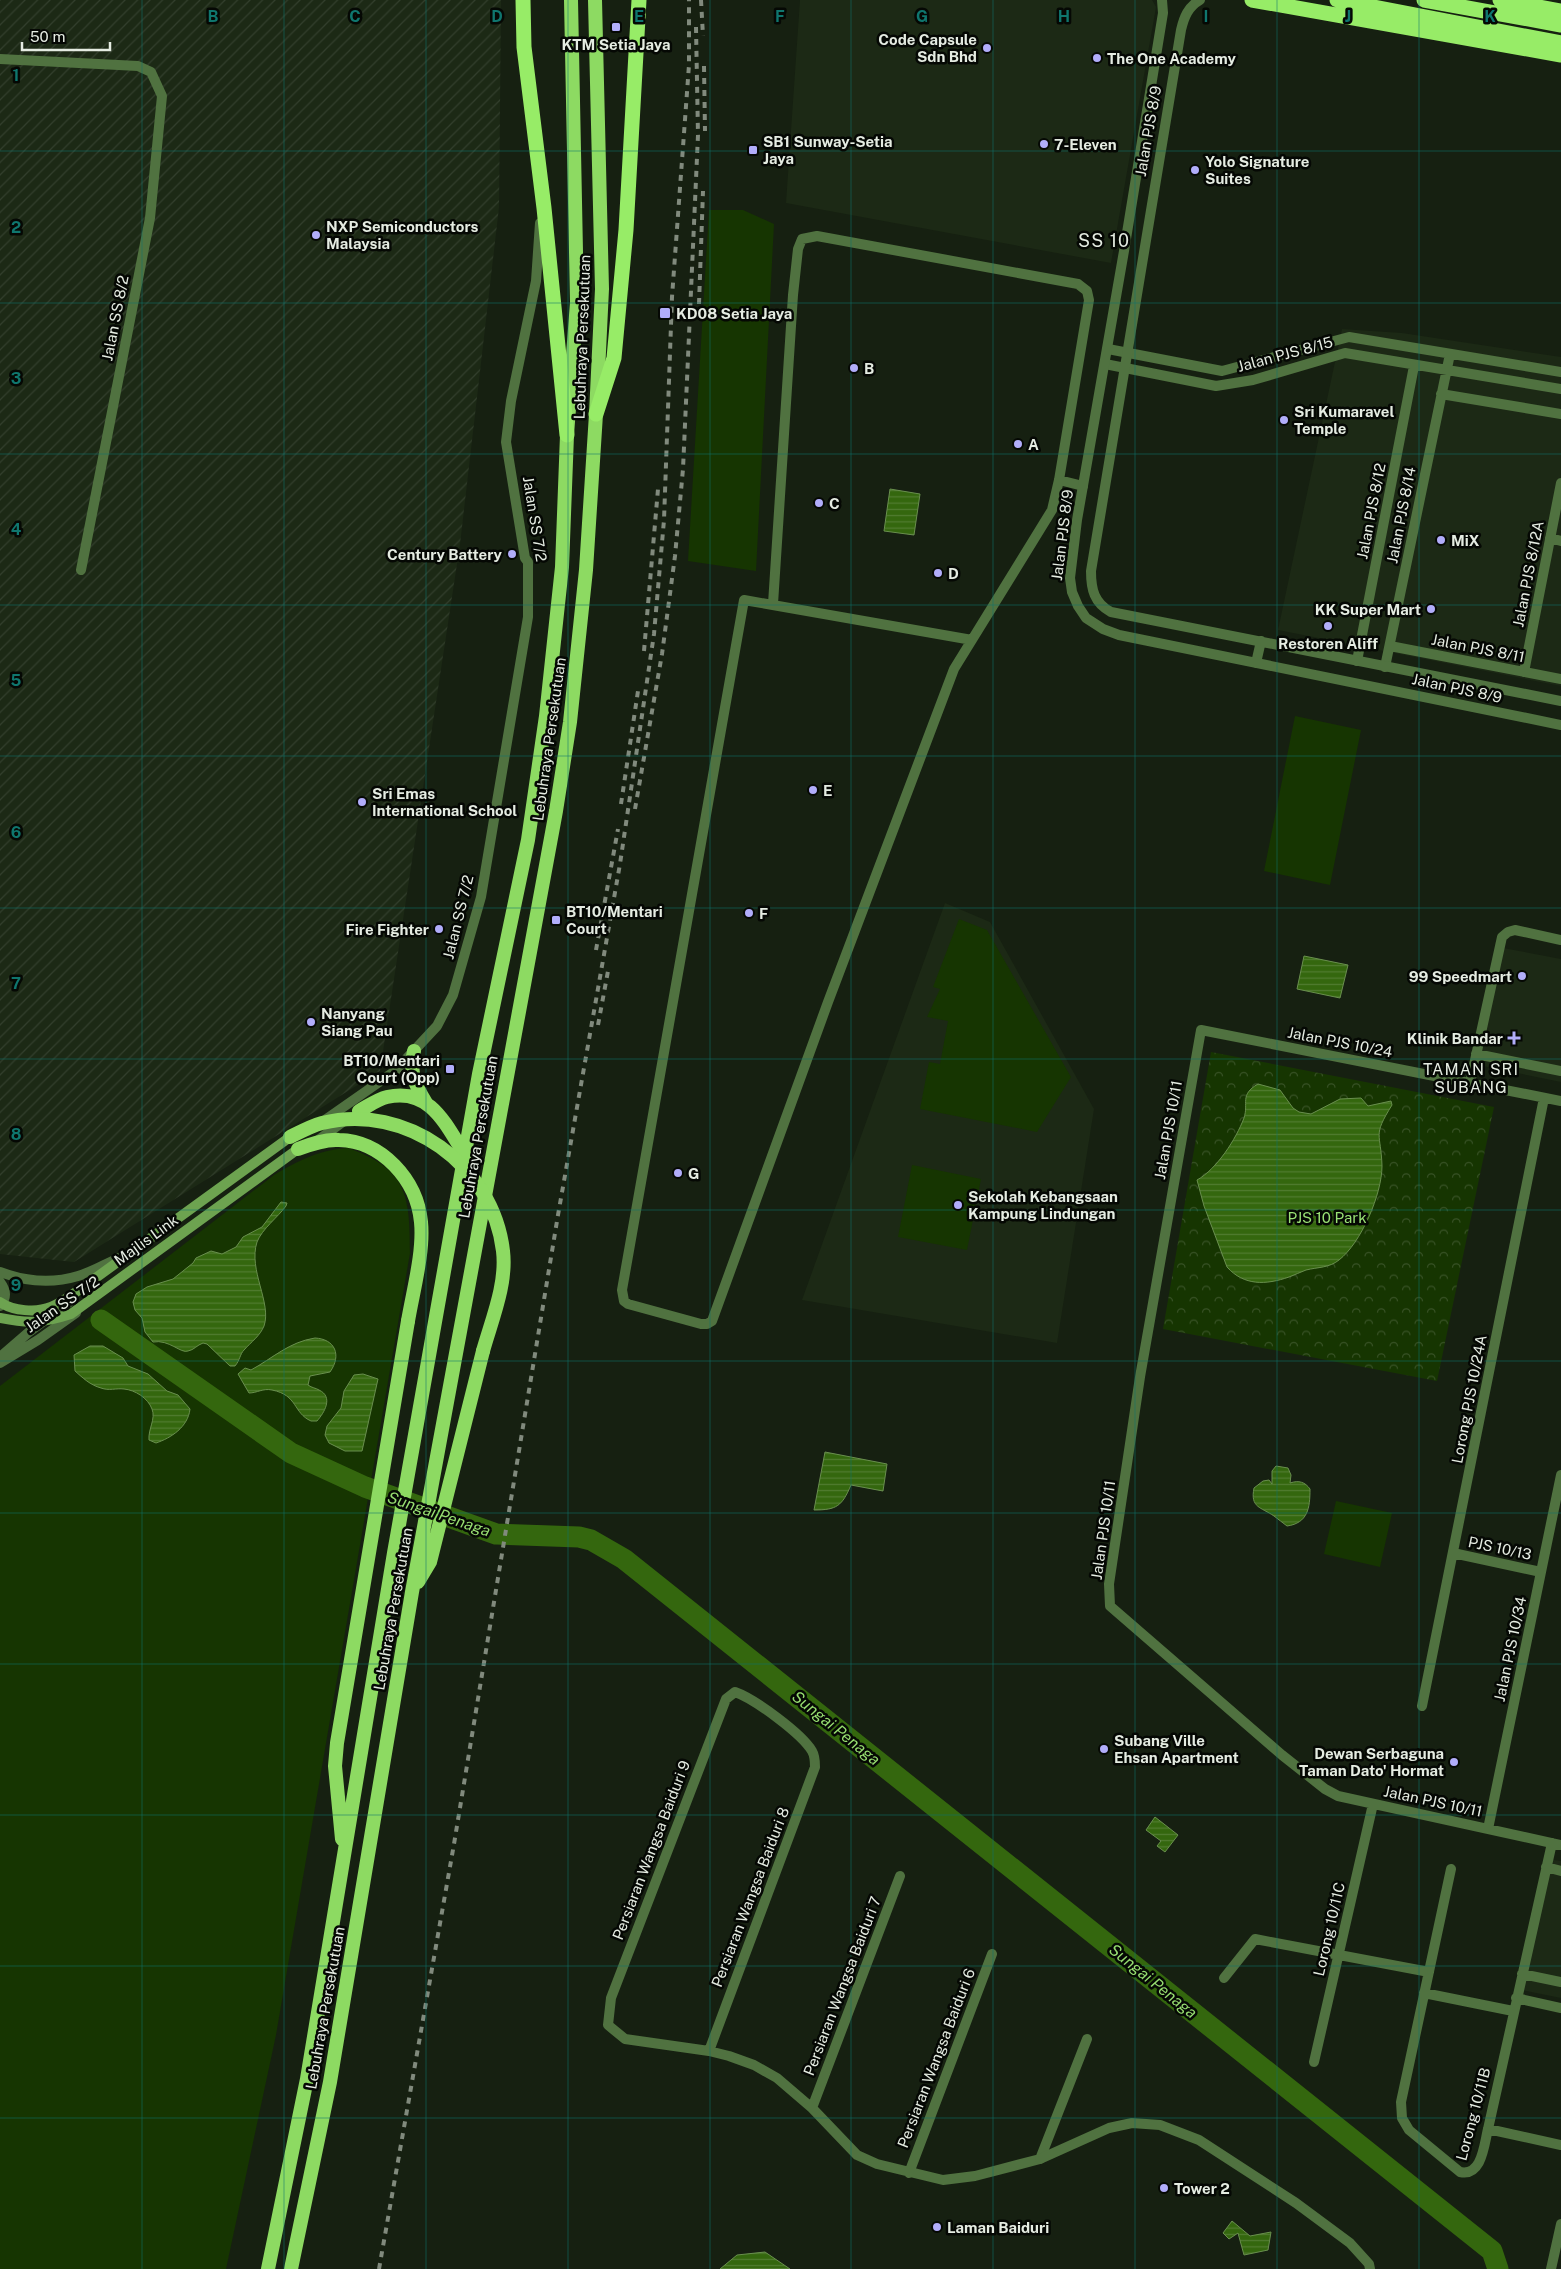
<svg xmlns="http://www.w3.org/2000/svg" width="1561" height="2269" viewBox="0 0 1561 2269" font-family="'Public Sans',sans-serif">
  <style>
    .built { fill: #1c2915 }
    .industrial { fill: url(#industrial-furrows) }
    .grass { fill: #163501 }
    .park { fill: url(#park-crowns) }
    .water { fill: url(#water-rules); stroke: #698f4e }
    .lines { fill: none; stroke-linecap: round; stroke-linejoin: round }
    .river { stroke: #34670e; stroke-width: 21 }
    .minor { stroke: #507240; stroke-width: 10 }
    .tertiary { stroke: #507240; stroke-width: 10 }
    .trunk { stroke: #8dda62; stroke-width: 14 }
    .motorway { stroke: #97ec67; stroke-width: 15 }
    .rail { stroke: #818a7d; stroke-width: 4; stroke-dasharray: 6 6; stroke-linecap: butt }
    .secondary-bridge { stroke: #6da350; stroke-width: 10 }
    .trunk-bridge { stroke: #8dda62; stroke-width: 14 }
    .grid { fill: none; stroke: #0f766e; stroke-width: 1; stroke-opacity: 0.55 }
    .poi-dot { fill: #b1adfa; stroke: #050804; stroke-width: 2 }
    .labels { text-anchor: middle; dominant-baseline: central; stroke-width: 5; stroke-linejoin: round; paint-order: stroke }
    .poi-label { font-size: 15px; font-weight: bold; fill: #e5ece2; stroke: #050804; text-anchor: start }
    .street-label { font-size: 15px; fill: #e5ece2; stroke: #050804 }
    .park-label { font-size: 15px; fill: #9ae175; stroke: #050804 }
    .neighbourhood-label { font-size: 16px; letter-spacing: 1px; fill: #e5ece2; stroke: #050804 }
    .water-label { font-size: 16px; font-style: italic; fill: #96dc70; stroke: #050804 }
    .quarter-label { font-size: 18px; letter-spacing: 1px; fill: #e5ece2; stroke: #050804 }
    .grid-label { font-size: 16px; text-anchor: middle; font-weight: bold; fill: #0f766e; stroke: #050804; stroke-width: 5; stroke-linejoin: round; paint-order: stroke }
  </style>
  <defs>
    <pattern id="industrial-furrows" width="10" height="10" patternUnits="userSpaceOnUse" patternTransform="scale(1.25)"><rect width="10" height="10" fill="#1c2915"/><path d="M-1 1l2-2M0 10L10 0M9 11l2-2" fill="none" stroke="#323e2c"/></pattern>
    <pattern id="park-crowns" width="20" height="18" patternUnits="userSpaceOnUse" patternTransform="scale(1.25)"><rect width="20" height="18" fill="#163501"/><path d="M2 6a3 3 0 1 1 6 0M12 15a3 3 0 1 1 6 0" fill="none" stroke="#385226"/></pattern>
    <pattern id="water-rules" width="6" height="5" patternUnits="userSpaceOnUse" patternTransform="scale(1.25)"><rect width="6" height="5" fill="#34670e"/><path d="M0 2.5h6" fill="none" stroke="#517d31"/></pattern>
  </defs>
  <rect width="100%" height="100%" fill="#162011"/>
  <!-- built -->
  <path class="built" d="M 800,0 L 1152,0 L 1156,7 L 1111,263 L 786,203 Z
    M 1342,329 L 1402,333 L 1561,357 L 1561,686 L 1278,630 Z
    M 945,903 L 990,922 L 1094,1109 L 1057,1343 L 802,1300 Z
    M 1503,948 L 1561,959 L 1561,1082 L 1478,1065 Z
    M 1548,1859 L 1561,1861 L 1561,1998 L 1521,1990 Z"/>
  <!-- industrial -->
  <path class="industrial" d="M 0,0 L 501,0 L 499,207 L 460,544 L 380,1071 L 74,1262 L 0,1254 Z"/>
  <!-- grass -->
  <path class="grass" d="M 709,210 L 743,210 L 774,224 L 756,571 L 688,561 Z
    M 1295,716 L 1361,730 L 1330,885 L 1264,871 Z
    M 959,919 L 987,930 L 1071,1077 L 1037,1132 L 920,1109 L 929,1062 L 940,1064 L 948,1021 L 927,1017 L 940,989 L 933,987 Z
    M 348,1148 C 407,1169 410,1195 410,1253 L 276,2035 L 226,2269 L 0,2269 L 0,1386 L 274,1175 C 300,1160 318,1150 348,1148 Z
    M 912,1165 L 981,1179 L 967,1250 L 898,1237 Z
    M 1336,1501 L 1392,1513 L 1380,1567 L 1324,1554 Z"/>
  <!-- park -->
  <path class="park" d="M 1211,1052 L 1494,1107 L 1437,1381 L 1163,1329 Z"/>
  <!-- water -->
  <path class="water" d="M 890,489 L 920,494 L 914,535 L 884,531 Z
    M 1304,956 L 1348,965 L 1340,998 L 1297,989 Z
    M 1258,1084 L 1280,1090 L 1293,1108 L 1299,1112 L 1311,1114 L 1340,1099 L 1361,1098 L 1368,1106 L 1391,1101 L 1392,1105 C 1372,1137 1381,1132 1382,1166 C 1382,1194 1361,1243 1339,1260 C 1329,1268 1318,1267 1306,1270 C 1300,1272 1295,1275 1289,1277 C 1266,1285 1244,1286 1227,1267 L 1204,1206 L 1197,1180 C 1217,1169 1236,1139 1244,1118 C 1249,1103 1239,1095 1258,1084 Z
    M 281,1202 L 287,1203 L 286,1206 C 278,1217 262,1229 257,1242 C 248,1270 272,1303 264,1326 C 260,1336 251,1342 244,1350 C 240,1354 240,1360 235,1366 L 230,1366 L 207,1344 L 203,1343 C 197,1345 194,1350 188,1351 C 181,1354 169,1339 153,1342 L 145,1332 L 142,1318 L 135,1310 L 133,1302 L 136,1294 L 147,1287 L 173,1279 L 193,1263 L 196,1258 L 211,1251 L 222,1254 L 236,1247 L 243,1237 L 262,1227 Z
    M 315,1338 C 335,1339 342,1355 330,1372 L 310,1376 L 308,1385 C 312,1388 316,1388 319,1390 C 334,1397 324,1413 317,1421 L 311,1421 C 293,1413 298,1395 272,1390 C 263,1388 257,1393 249,1393 L 238,1374 L 245,1368 L 251,1370 C 273,1358 289,1342 315,1338 Z
    M 90,1346 L 103,1346 L 123,1358 L 128,1366 L 148,1374 L 167,1391 L 178,1395 L 190,1409 C 188,1427 171,1438 156,1443 L 149,1440 C 148,1429 156,1419 152,1409 C 148,1398 135,1390 124,1389 C 116,1388 109,1391 101,1388 C 90,1385 83,1378 75,1371 L 74,1355 Z
    M 363,1374 L 378,1379 L 362,1451 L 345,1451 L 329,1443 L 325,1435 L 327,1426 L 341,1408 L 344,1391 L 354,1375 Z
    M 825,1452 L 887,1464 L 883,1491 L 851,1485 C 842,1506 837,1510 814,1510 Z
    M 1276,1466 L 1288,1468 L 1291,1475 L 1290,1483 C 1299,1480 1305,1482 1310,1489 C 1310,1508 1308,1523 1287,1526 C 1283,1523 1278,1519 1274,1516 C 1261,1507 1250,1508 1254,1488 L 1263,1481 L 1269,1480 L 1272,1484 L 1272,1471 Z
    M 1155,1817 L 1178,1835 L 1165,1852 L 1157,1846 L 1161,1841 L 1146,1830 Z
    M 1232,2221 L 1250,2236 L 1271,2232 L 1268,2250 L 1244,2255 L 1238,2233 L 1229,2239 L 1223,2233 Z
    M 765,2252 L 790,2269 L 720,2269 L 737,2255 Z"/>
  <g class="lines">
    <!-- river -->
    <path class="river" d="M 101,1320 L 291,1453 L 365,1487 L 496,1534 L 579,1537 L 591,1540 L 624,1559 L 1492,2251 L 1498,2269"/>
    <!-- minor -->
    <path class="minor" d="M 0,59 L 138,66 L 151,72 L 162,96 L 150,218 L 81,570
      M 1108,349 L 1222,371 L 1349,337 L 1561,372
      M 1105,364 L 1216,386 L 1253,380 L 1345,353 L 1561,389
      M 1441,394 L 1561,414
      M 1059,480 L 1083,486
      M 1550,538 L 1561,541
      M 773,604 L 793,295 L 798,249 L 802,239 L 817,236 L 1078,284 L 1087,291 L 1089,300 L 1059,480 L 1052,510 L 954,669 L 828,1002 L 712,1321 L 707,1324 L 701,1324 L 628,1304 L 624,1301 L 622,1290 L 744,600 L 972,640
      M 1390,646 L 1561,679
      M 1357,661 L 1414,366
      M 1385,667 L 1450,354
      M 1524,672 L 1561,483
      M 1476,1054 L 1561,1071
      M 1470,1083 L 1502,937 L 1508,932 L 1515,930 L 1561,940
      M 1561,1101 L 1201,1030 L 1140,1377 L 1109,1584 L 1110,1606 L 1282,1755 L 1325,1789 L 1338,1796 L 1561,1845
      M 1453,1553 L 1541,1572
      M 1422,1706 L 1544,1098
      M 1488,1829 L 1561,1475
      M 1546,1867 L 1561,1871
      M 1451,1869 L 1401,2102 L 1402,2118 L 1409,2130 L 1460,2172 C 1482,2177 1484,2145 1488,2129 L 1552,1843
      M 1522,1974 L 1561,1982
      M 1224,1978 L 1255,1939 L 1429,1972
      M 1424,1993 L 1513,2011
      M 1516,1998 L 1561,2008
      M 709,2051 L 815,1767 C 815,1762 815,1756 812,1751 C 802,1734 755,1699 735,1692 L 726,1699 L 611,1998 L 608,2025 L 625,2039 L 709,2051 L 729,2056 L 754,2065 L 777,2078 L 812,2108 L 857,2155 L 877,2164 L 943,2180 L 975,2176 L 1040,2159 L 1087,2039
      M 1314,2062 L 1373,1804
      M 812,2108 L 900,1876
      M 1488,2129 L 1561,2145
      M 909,2173 L 992,1954
      M 1551,2269 L 1561,2224"/>
    <!-- tertiary -->
    <path class="tertiary" d="M 1162,0 L 1163,13 L 1124,251 L 1077,520 L 1070,578 L 1072,592 L 1078,606 L 1086,618 L 1103,629 L 1119,635 L 1561,725
      M 1200,0 C 1188,7 1184,17 1181,30 L 1091,571 C 1091,589 1094,603 1111,612 L 1561,701
      M 1256,663 L 1261,641
      M 322,1122 L 395,1071 L 437,1026 L 453,995 L 481,897 L 528,617 L 528,562 L 525,558 L 506,442 L 511,401 L 536,281 L 540,223
      M 317,1141 L 344,1121
      M 0,1272 C 24,1281 52,1284 78,1276 C 92,1272 107,1263 121,1257
      M 0,1282 C 6,1290 7,1298 0,1306
      M 0,1357 L 29,1332 L 72,1300
      M 0,1363 L 38,1340 L 76,1313
      M 1040,2159 L 1109,2128 L 1132,2123 L 1160,2125 L 1199,2140 L 1296,2203 L 1350,2243 L 1369,2264 L 1370,2269"/>
    <!-- trunk -->
    <path class="trunk" d="M 414,1051 C 409,1072 415,1085 426,1103
      M 359,1111 C 368,1106 378,1099 387,1097 C 430,1087 446,1125 465,1155
      M 418,1582 L 430,1562 L 483,1351
      M 342,1839 L 335,1766 L 337,1743 L 408,1321
      M 268,2269 L 307,2079 L 394,1553 L 479,1074 L 528,840 L 546,716 L 562,567 L 567,435 L 577,302 L 571,0
      M 291,2269 L 330,2082 L 412,1592 L 556,811 L 570,722 L 586,570 L 596,414 L 602,289 L 595,0"/>
    <!-- motorway -->
    <path class="motorway" d="M 523,0 L 524,47 L 544,208 L 567,435
      M 1252,0 L 1561,55
      M 1337,0 L 1561,43
      M 1424,0 L 1561,25
      M 1500,0 L 1561,11
      M 596,414 L 614,358 L 626,230 L 639,0"/>
    <!-- rail -->
    <path class="rail" d="M 701,0 L 703,36
      M 704,66 L 705,131
      M 699,304 L 703,191
      M 644,651 L 658,489
      M 621,804 L 638,691
      M 635,809 L 662,654 L 675,556 L 683,469 L 698,135 L 696,27
      M 596,950 L 618,829
      M 598,1025 L 608,971
      M 379,2269 L 454,1844 L 558,1215 L 620,864 L 654,634 L 664,520 L 672,297 L 689,65 L 689,0"/>
    <!-- secondary-bridge -->
    <path class="secondary-bridge" d="M 0,1302 C 13,1311 36,1313 51,1307 C 61,1303 70,1296 79,1290 L 290,1137
      M 0,1318 C 29,1324 43,1323 71,1314 L 298,1149"/>
    <!-- trunk-bridge -->
    <path class="trunk-bridge" d="M 290,1137 C 300,1132 311,1126 322,1123 C 406,1102 493,1165 503,1251 C 507,1284 492,1319 483,1351
      M 298,1149 C 311,1144 325,1139 339,1140 C 382,1141 417,1180 421,1222 C 424,1252 413,1291 408,1321"/>
  </g>
  <!-- grid -->
  <path class="grid" d="M 142,0 L 142,2269M 284,0 L 284,2269M 426,0 L 426,2269M 568,0 L 568,2269M 710,0 L 710,2269M 851,0 L 851,2269M 993,0 L 993,2269M 1135,0 L 1135,2269M 1277,0 L 1277,2269M 1419,0 L 1419,2269M 0,151 L 1561,151M 0,303 L 1561,303M 0,454 L 1561,454M 0,605 L 1561,605M 0,756 L 1561,756M 0,908 L 1561,908M 0,1059 L 1561,1059M 0,1210 L 1561,1210M 0,1361 L 1561,1361M 0,1513 L 1561,1513M 0,1664 L 1561,1664M 0,1815 L 1561,1815M 0,1966 L 1561,1966M 0,2118 L 1561,2118"/>
  <!-- markers -->
  <g class="poi-dot">
    <rect x="611" y="22" width="10" height="10" rx="2.5"/>
    <circle cx="987" cy="48" r="5"/>
    <circle cx="1097" cy="58" r="5"/>
    <circle cx="1044" cy="144" r="5"/>
    <rect x="748" y="145" width="10" height="10" rx="2.5"/>
    <circle cx="1195" cy="170" r="5"/>
    <circle cx="316" cy="235" r="5"/>
    <rect x="659" y="307" width="12" height="12" rx="2.5"/>
    <circle cx="854" cy="368" r="5"/>
    <circle cx="1284" cy="420" r="5"/>
    <circle cx="1018" cy="444" r="5"/>
    <circle cx="819" cy="503" r="5"/>
    <circle cx="1441" cy="540" r="5"/>
    <circle cx="512" cy="554" r="5"/>
    <circle cx="938" cy="573" r="5"/>
    <circle cx="1431" cy="609" r="5"/>
    <circle cx="1328" cy="626" r="5"/>
    <circle cx="813" cy="790" r="5"/>
    <circle cx="362" cy="802" r="5"/>
    <circle cx="749" cy="913" r="5"/>
    <rect x="551" y="915" width="10" height="10" rx="2.5"/>
    <circle cx="439" cy="929" r="5"/>
    <circle cx="1522" cy="976" r="5"/>
    <circle cx="311" cy="1022" r="5"/>
    <path d="M1511.5 1030.5h5v5h5v5h-5v5h-5v-5h-5v-5h5z"/>
    <rect x="445" y="1064" width="10" height="10" rx="2.5"/>
    <circle cx="678" cy="1173" r="5"/>
    <circle cx="958" cy="1205" r="5"/>
    <circle cx="1104" cy="1749" r="5"/>
    <circle cx="1454" cy="1762" r="5"/>
    <circle cx="1164" cy="2188" r="5"/>
    <circle cx="937" cy="2227" r="5"/>
  </g>
  <g class="labels">
    <!-- poi labels -->
    <g class="poi-label">
      <text x="977" y="39" text-anchor="end">Code Capsule<tspan x="977" dy="17">Sdn Bhd</tspan></text>
      <text x="616" y="44" text-anchor="middle">KTM Setia Jaya</text>
      <text x="1107" y="58">The One Academy</text>
      <text x="763" y="141">SB1 Sunway-Setia<tspan x="763" dy="17">Jaya</tspan></text>
      <text x="1054" y="144">7-Eleven</text>
      <text x="1205" y="161">Yolo Signature<tspan x="1205" dy="17">Suites</tspan></text>
      <text x="326" y="226">NXP Semiconductors<tspan x="326" dy="17">Malaysia</tspan></text>
      <text x="676" y="313">KD08 Setia Jaya</text>
      <text x="864" y="368">B</text>
      <text x="1294" y="411">Sri Kumaravel<tspan x="1294" dy="17">Temple</tspan></text>
      <text x="1028" y="444">A</text>
      <text x="829" y="503">C</text>
      <text x="1451" y="540">MiX</text>
      <text x="502" y="554" text-anchor="end">Century Battery</text>
      <text x="948" y="573">D</text>
      <text x="1421" y="609" text-anchor="end">KK Super Mart</text>
      <text x="1328" y="643" text-anchor="middle">Restoren Aliff</text>
      <text x="823" y="790">E</text>
      <text x="372" y="793">Sri Emas<tspan x="372" dy="17">International School</tspan></text>
      <text x="566" y="911">BT10/Mentari<tspan x="566" dy="17">Court</tspan></text>
      <text x="759" y="913">F</text>
      <text x="429" y="929" text-anchor="end">Fire Fighter</text>
      <text x="1512" y="976" text-anchor="end">99 Speedmart</text>
      <text x="321" y="1013">Nanyang<tspan x="321" dy="17">Siang Pau</tspan></text>
      <text x="1503" y="1038" text-anchor="end">Klinik Bandar</text>
      <text x="440" y="1060" text-anchor="end">BT10/Mentari<tspan x="440" dy="17">Court (Opp)</tspan></text>
      <text x="688" y="1173">G</text>
      <text x="968" y="1196">Sekolah Kebangsaan<tspan x="968" dy="17">Kampung Lindungan</tspan></text>
      <text x="1114" y="1740">Subang Ville<tspan x="1114" dy="17">Ehsan Apartment</tspan></text>
      <text x="1444" y="1753" text-anchor="end">Dewan Serbaguna<tspan x="1444" dy="17">Taman Dato' Hormat</tspan></text>
      <text x="1174" y="2188">Tower 2</text>
      <text x="947" y="2227">Laman Baiduri</text>
    </g>
    <!-- street labels -->
    <g class="street-label">
      <text transform="translate(1148 131) rotate(-80)">Jalan PJS 8/9</text>
      <text transform="translate(115 318) rotate(-79)">Jalan SS 8/2</text>
      <text transform="translate(582 337) rotate(-88)">Lebuhraya Persekutuan</text>
      <text transform="translate(1285 354) rotate(-15)">Jalan PJS 8/15</text>
      <text transform="translate(1371 511) rotate(-79)">Jalan PJS 8/12</text>
      <text transform="translate(1401 515) rotate(-79)">Jalan PJS 8/14</text>
      <text transform="translate(535 519) rotate(81)">Jalan SS 7/2</text>
      <text transform="translate(1062 535) rotate(-83)">Jalan PJS 8/9</text>
      <text transform="translate(1528 574) rotate(-79)">Jalan PJS 8/12A</text>
      <text transform="translate(1478 648) rotate(11)">Jalan PJS 8/11</text>
      <text transform="translate(1457 688) rotate(12)">Jalan PJS 8/9</text>
      <text transform="translate(549 739) rotate(-82)">Lebuhraya Persekutuan</text>
      <text transform="translate(458 917) rotate(-76)">Jalan SS 7/2</text>
      <text transform="translate(1340 1042) rotate(11)">Jalan PJS 10/24</text>
      <text transform="translate(1168 1130) rotate(-80)">Jalan PJS 10/11</text>
      <text transform="translate(478 1137) rotate(-80)">Lebuhraya Persekutuan</text>
      <text transform="translate(146 1240) rotate(-36)">Majlis Link</text>
      <text transform="translate(62 1304) rotate(-35)">Jalan SS 7/2</text>
      <text transform="translate(1469 1399) rotate(-79)">Lorong PJS 10/24A</text>
      <text transform="translate(1103 1530) rotate(-82)">Jalan PJS 10/11</text>
      <text transform="translate(1500 1548) rotate(12)">PJS 10/13</text>
      <text transform="translate(393 1609) rotate(-80)">Lebuhraya Persekutuan</text>
      <text transform="translate(1510 1649) rotate(-78)">Jalan PJS 10/34</text>
      <text transform="translate(1433 1801) rotate(12)">Jalan PJS 10/11</text>
      <text transform="translate(651 1850) rotate(-69)">Persiaran Wangsa Baiduri 9</text>
      <text transform="translate(750 1897) rotate(-69)">Persiaran Wangsa Baiduri 8</text>
      <text transform="translate(1329 1929) rotate(-77)">Lorong 10/11C</text>
      <text transform="translate(842 1986) rotate(-69)">Persiaran Wangsa Baiduri 7</text>
      <text transform="translate(325 2008) rotate(-80)">Lebuhraya Persekutuan</text>
      <text transform="translate(936 2058) rotate(-69)">Persiaran Wangsa Baiduri 6</text>
      <text transform="translate(1473 2114) rotate(-75)">Lorong 10/11B</text>
    </g>
    <!-- park labels -->
    <g class="park-label">
      <text x="1327" y="1217">PJS 10 Park</text>
    </g>
    <!-- neighbourhood labels -->
    <g class="neighbourhood-label">
      <text x="1471" y="1069">TAMAN SRI<tspan x="1471" dy="18">SUBANG</tspan></text>
    </g>
    <!-- water labels -->
    <g class="water-label">
      <text transform="translate(439 1514) rotate(19)">Sungai Penaga</text>
      <text transform="translate(836 1728) rotate(39)">Sungai Penaga</text>
      <text transform="translate(1153 1981) rotate(39)">Sungai Penaga</text>
    </g>
    <!-- quarter labels -->
    <g class="quarter-label">
      <text x="1104" y="240">SS 10</text>
    </g>
  </g>
  <g class="grid-label">
    <text x="213" y="22">B</text>
    <text x="355" y="22">C</text>
    <text x="497" y="22">D</text>
    <text x="639" y="22">E</text>
    <text x="780" y="22">F</text>
    <text x="922" y="22">G</text>
    <text x="1064" y="22">H</text>
    <text x="1206" y="22">I</text>
    <text x="1348" y="22">J</text>
    <text x="1490" y="22">K</text>
    <text x="16" y="81">1</text>
    <text x="16" y="233">2</text>
    <text x="16" y="384">3</text>
    <text x="16" y="535">4</text>
    <text x="16" y="686">5</text>
    <text x="16" y="838">6</text>
    <text x="16" y="989">7</text>
    <text x="16" y="1140">8</text>
    <text x="16" y="1291">9</text>
  </g>
  <!-- scale -->
  <path d="M22 42v8h88v-8" fill="none" stroke="#e5ece2" stroke-width="2.5"/>
  <text x="30" y="42" font-size="15" fill="#e5ece2" stroke="#050804" stroke-width="4" paint-order="stroke">50 m</text>
</svg>
